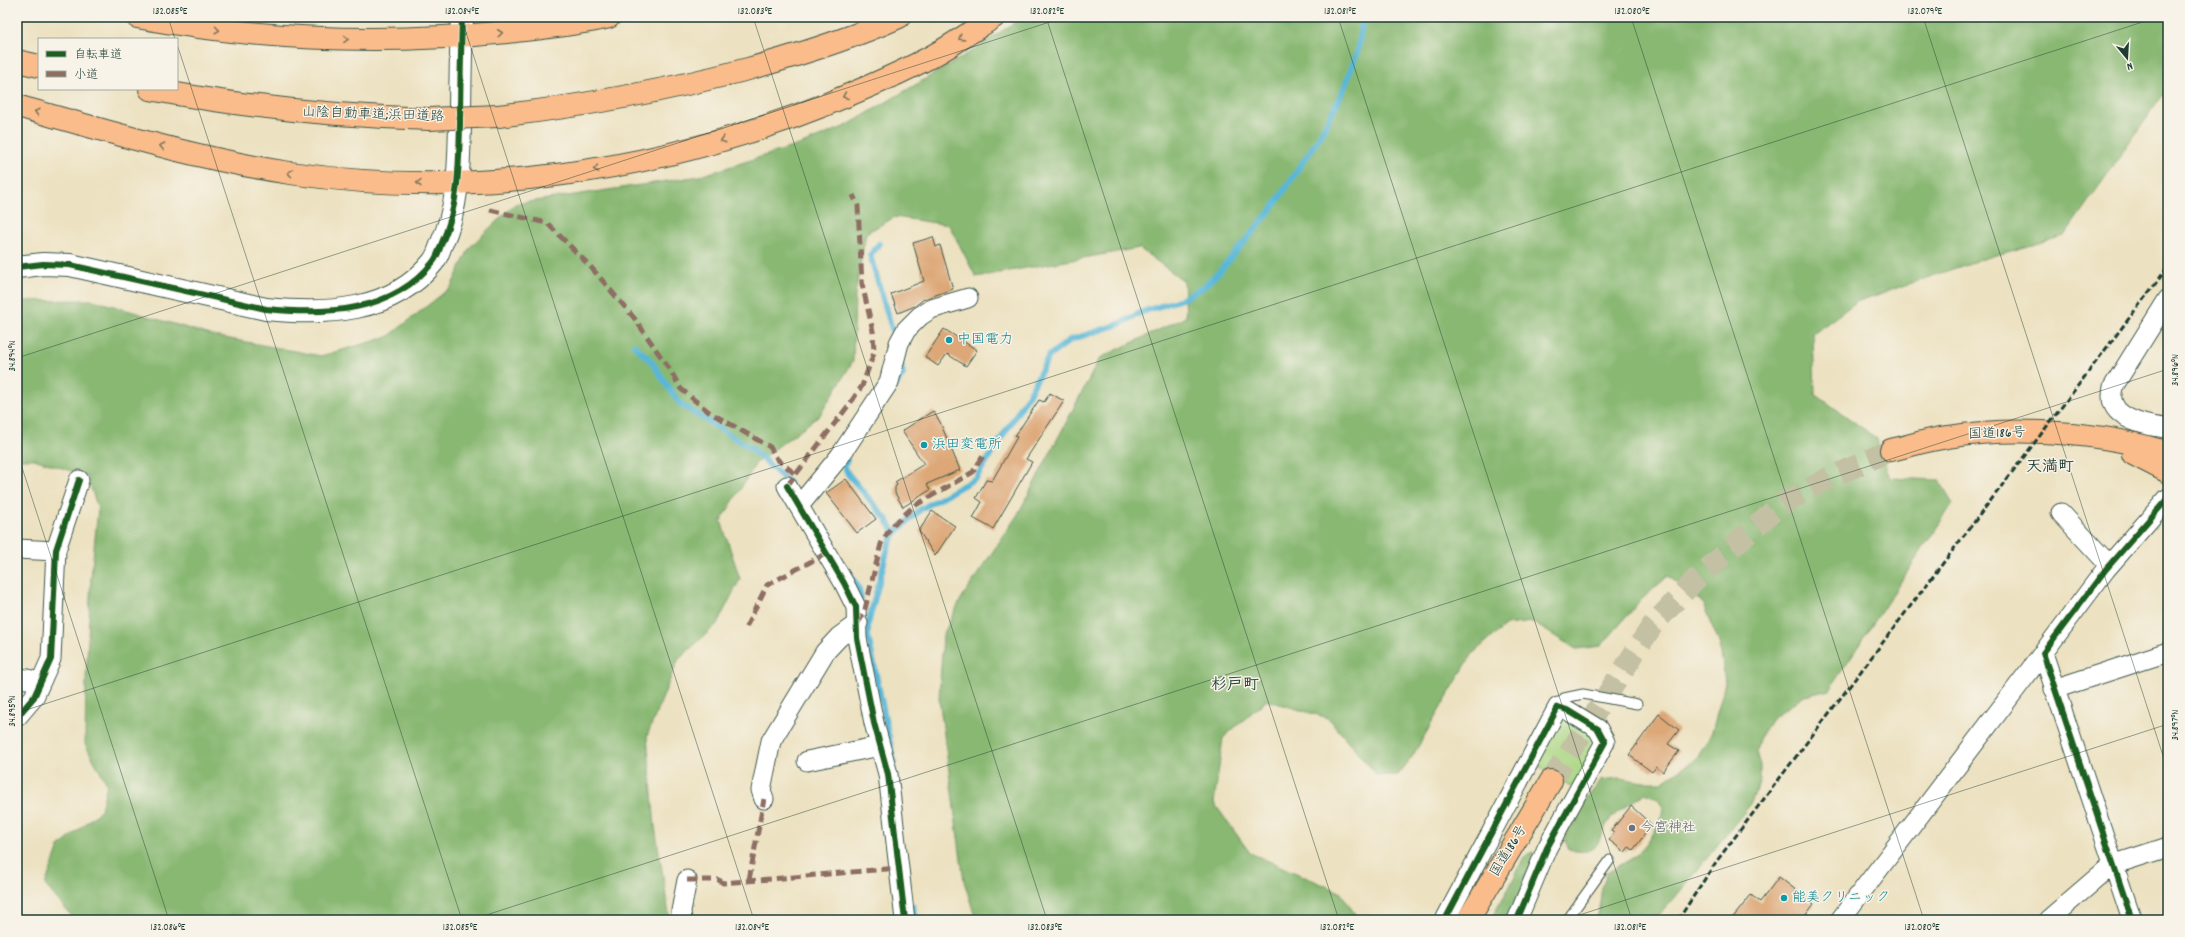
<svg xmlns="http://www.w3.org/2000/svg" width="2185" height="937" viewBox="0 0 2185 937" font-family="Dekko,'Klee One',sans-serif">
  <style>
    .green { fill: #abd784; stroke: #658a5c }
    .forest { fill: #88b872; stroke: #547a53 }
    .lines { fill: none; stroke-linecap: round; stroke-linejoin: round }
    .stream { stroke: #59b7d8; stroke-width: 6 }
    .building { fill: #dda777 }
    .trunk-tunnel { stroke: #c3c0a4; stroke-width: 22; stroke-dasharray: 22 11; stroke-linecap: butt }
    .service-casing { stroke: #3e5649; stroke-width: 11 }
    .minor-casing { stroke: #3e5649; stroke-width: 21 }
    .tertiary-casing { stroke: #3e5649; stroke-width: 24 }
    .trunk-casing { stroke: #3e5649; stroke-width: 24 }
    .motorway-casing { stroke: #3e5649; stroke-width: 24 }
    .service { stroke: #fff; stroke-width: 9 }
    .minor { stroke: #fff; stroke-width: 19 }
    .tertiary { stroke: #fff; stroke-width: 22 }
    .trunk { stroke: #f9bc8a; stroke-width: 22 }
    .motorway { stroke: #f9bc8a; stroke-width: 22 }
    .rail { stroke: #1f3d34; stroke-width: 3; stroke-dasharray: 6 3; stroke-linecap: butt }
    .motorway-bridge-casing { stroke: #3e5649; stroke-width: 24; stroke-linecap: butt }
    .motorway-bridge { stroke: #f9bc8a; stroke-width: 22 }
    .quiet { stroke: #8d6e63; stroke-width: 5; stroke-dasharray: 10 5; stroke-linecap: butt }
    .cycleway-casing { stroke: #f7f3e8; stroke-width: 8 }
    .cycleway { stroke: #1b5e20; stroke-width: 6 }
    .oneway { stroke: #81765b }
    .ticks { fill: none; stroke: #1f3d34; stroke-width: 1; stroke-opacity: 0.45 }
    .culture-dot { fill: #0f9aa8; stroke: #f7f3e8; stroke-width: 1.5 }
    .worship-dot { fill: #6b7280; stroke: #f7f3e8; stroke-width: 1.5 }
    .labels { text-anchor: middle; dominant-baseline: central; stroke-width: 3; stroke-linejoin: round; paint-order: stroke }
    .street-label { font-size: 14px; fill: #1f3d34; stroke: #f7f3e8 }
    .culture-label { font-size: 14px; fill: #0d838f; stroke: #f7f3e8; text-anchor: start }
    .worship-label { font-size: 14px; fill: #5b616d; stroke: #f7f3e8; text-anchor: start }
    .quarter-label { font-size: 16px; font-weight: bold; fill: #1f3d34; stroke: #f7f3e8 }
    .neatline { fill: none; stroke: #1f3d34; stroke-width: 1.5 }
    .ticks-label { font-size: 10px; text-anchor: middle; fill: #1f3d34 }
  </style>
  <rect width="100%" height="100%" fill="#f7f3e8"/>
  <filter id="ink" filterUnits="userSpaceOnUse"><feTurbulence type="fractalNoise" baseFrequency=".025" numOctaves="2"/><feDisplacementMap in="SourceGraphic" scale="8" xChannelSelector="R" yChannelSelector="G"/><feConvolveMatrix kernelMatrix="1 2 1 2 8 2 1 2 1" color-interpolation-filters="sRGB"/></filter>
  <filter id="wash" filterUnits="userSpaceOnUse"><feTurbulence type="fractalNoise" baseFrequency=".012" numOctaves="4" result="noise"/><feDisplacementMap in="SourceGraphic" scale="16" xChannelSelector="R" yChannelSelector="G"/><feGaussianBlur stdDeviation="0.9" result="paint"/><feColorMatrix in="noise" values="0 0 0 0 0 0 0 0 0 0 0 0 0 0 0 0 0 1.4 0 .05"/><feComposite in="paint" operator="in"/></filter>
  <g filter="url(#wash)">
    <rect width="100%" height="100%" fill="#ece1c0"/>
    <!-- green -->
    <path class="green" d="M 1568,716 L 1597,735 L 1600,744 L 1572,787 L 1534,763 L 1559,719 Z"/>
    <!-- forest -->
    <path class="forest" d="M 1023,17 L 2168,17 L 2168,88 L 2064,236 L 1979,260 L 1856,302 L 1813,334 L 1815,394 L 1875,437 L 1890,478 L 1939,480 L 1953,503 L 1829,690 L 1801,697 L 1772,719 L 1759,739 L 1756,752 L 1760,765 L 1760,780 L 1750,805 L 1673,900 L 1654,920 L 1594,920 L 1598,915 L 1602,888 L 1607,873 C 1615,868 1623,864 1631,859 C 1649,847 1656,829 1664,810 L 1658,798 L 1645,793 C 1634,801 1619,809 1610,820 C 1594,840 1604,856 1569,850 L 1564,837 L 1573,817 L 1601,780 L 1619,778 L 1643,782 L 1662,782 L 1696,759 L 1712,732 L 1725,683 L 1720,645 L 1702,602 L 1668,576 L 1642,599 L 1601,646 L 1576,649 L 1532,622 L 1506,625 L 1472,654 L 1412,757 L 1398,775 L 1377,775 L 1328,718 L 1266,700 L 1223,738 L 1214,803 L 1250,853 L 1340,892 L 1359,920 L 976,920 L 964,881 L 939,698 L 943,635 L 961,599 L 1018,514 L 1100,358 L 1186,317 L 1184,281 L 1139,248 L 976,277 L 949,225 L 895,217 L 866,233 L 855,294 L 853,361 L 820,415 L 756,463 L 721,521 L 740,579 L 717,624 L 678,660 L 647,736 L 655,827 L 670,920 L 75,920 L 45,885 L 59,847 L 101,810 L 107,784 L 85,744 L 86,680 L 91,577 L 98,509 L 87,476 L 34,459 L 17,459 L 17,301 L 93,300 L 214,336 L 321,356 L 388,337 L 451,287 L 470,247 L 515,204 L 700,176 L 802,144 L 846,126 L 969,53 Z
      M 1533,852 L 1535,856 L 1509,920 L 1490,920 L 1509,888 L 1524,857 Z"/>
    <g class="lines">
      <!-- stream -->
      <path class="stream" d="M 879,244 L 870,255 L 895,339
        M 634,345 L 651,361 L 680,404 L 751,448 L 789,483
        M 895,386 L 903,374 L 900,361
        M 847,460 L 844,465 L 848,474 L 887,520 L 895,533
        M 846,568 L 858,587 L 861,599
        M 894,762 L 868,636 L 868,624 L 889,544 L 895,533 L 921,509 L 976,478 L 1028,396 L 1049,356 L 1070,340 L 1119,324 L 1142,312 L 1182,299 L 1202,288 L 1220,271 L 1272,209 L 1318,139 L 1343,91 L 1358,50 L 1363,17
        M 913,906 L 915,920"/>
    </g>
    <g id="blocks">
      <!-- building -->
      <path class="building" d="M 933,237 L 936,247 L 940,245 L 953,289 L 924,299 L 915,306 L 898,313 L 891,294 L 924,281 L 913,243 Z
        M 944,329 L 977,350 L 966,366 L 947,354 L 938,366 L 925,357 Z
        M 1050,393 L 1064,401 L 1026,459 L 1032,462 L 993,529 L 973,518 L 982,502 L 976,498 L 986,480 L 992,481 L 1017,437 L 1015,436 L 1039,400 L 1044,402 Z
        M 933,411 L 940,422 L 960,470 L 927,484 L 930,490 L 903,507 L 895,493 L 895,487 L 897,485 L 895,482 L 924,464 L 902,431 Z
        M 846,479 L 876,519 L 857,533 L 826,493 Z
        M 932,511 L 955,526 L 935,556 L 919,531 Z
        M 1659,714 L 1679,730 L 1668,744 L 1679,751 L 1663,772 L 1656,767 L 1652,772 L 1629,755 Z
        M 1631,806 L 1652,825 L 1633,850 L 1629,847 L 1625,852 L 1609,840 L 1614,833 L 1611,831 Z
        M 1779,877 L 1814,904 L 1802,920 L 1731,920 L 1751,895 L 1760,902 Z"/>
    </g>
  </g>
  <g filter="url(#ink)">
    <use href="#blocks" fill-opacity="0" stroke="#3e5649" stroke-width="1"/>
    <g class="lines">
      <!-- trunk-tunnel -->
      <path class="trunk-tunnel" d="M 1551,781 L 1652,626 L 1694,581 L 1780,505 L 1827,479 L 1891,450"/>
      <defs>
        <path id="service" d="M 1558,707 L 1564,698 L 1583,694 L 1637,704
          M 1567,920 L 1610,860"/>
        <path id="minor" d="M 2168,299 L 2113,387 C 2112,392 2111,398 2113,403 C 2119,421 2152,427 2168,428
          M 787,486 L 844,583 L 856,607 L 857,638 L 874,723 L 888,774 L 905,920
          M 799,506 L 840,456 L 889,382 L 899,343 L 906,330 L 920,316 L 931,309 L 968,298
          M 2061,513 L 2109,565
          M 17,549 L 56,551
          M 17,678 L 28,679 L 40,683
          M 2054,689 L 2168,652
          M 17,717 L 34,697 L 51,659 L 56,550 L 79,480
          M 807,761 L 880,746
          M 764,799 L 761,790 L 771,741 L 825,652 L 839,637 L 858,623
          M 682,920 L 681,911 L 687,880
          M 1445,920 L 1558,707 L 1567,710 L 1598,729 L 1605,742 L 1547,848 L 1517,920
          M 1840,920 L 2043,653
          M 2048,920 L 2112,865 L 2168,847
          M 2132,920 L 2043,653 L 2106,569 L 2168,498"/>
        <path id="tertiary" d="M 17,267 L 43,264 L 70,265 L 266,309 C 325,315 393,313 433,262 C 437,257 439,251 441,245 C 459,207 459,165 460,123 C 460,88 461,52 462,17"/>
        <path id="trunk" d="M 1891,450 C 1910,446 1929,439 1948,437 C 2015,426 2103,432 2168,453
          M 2133,454 L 2168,472
          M 1468,920 L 1551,781"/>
        <path id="motorway" d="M 137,17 C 259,40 383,45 507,32 C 541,28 575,25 609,17
          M 17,61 L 39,66
          M 150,89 C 242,107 334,116 429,119
          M 17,106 C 107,131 197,159 290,173 C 471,200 657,172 827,104 C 863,89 900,74 934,55 C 954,44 974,30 994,17
          M 498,116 C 583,106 665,91 748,69 C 799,55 850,39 899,17"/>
      </defs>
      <!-- service casing -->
      <use href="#service" class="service-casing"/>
      <!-- minor casing -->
      <use href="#minor" class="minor-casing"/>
      <!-- tertiary casing -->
      <use href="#tertiary" class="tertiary-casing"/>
      <!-- trunk casing -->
      <use href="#trunk" class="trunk-casing"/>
      <!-- motorway casing -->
      <use href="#motorway" class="motorway-casing"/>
      <!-- service -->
      <use href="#service" class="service"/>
      <!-- minor -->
      <use href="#minor" class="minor"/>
      <!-- tertiary -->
      <use href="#tertiary" class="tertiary"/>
      <!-- trunk -->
      <use href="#trunk" class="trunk"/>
      <!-- motorway -->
      <use href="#motorway" class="motorway"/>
      <!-- rail -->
      <path class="rail" d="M 1678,920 L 1716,862 L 2168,267"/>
      <defs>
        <path id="motorway-bridge" d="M 429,119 L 498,116"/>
      </defs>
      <!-- motorway-bridge casing -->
      <use href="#motorway-bridge" class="motorway-bridge-casing"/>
      <!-- motorway-bridge -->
      <use href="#motorway-bridge" class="motorway-bridge"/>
      <!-- quiet -->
      <path class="quiet" d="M 490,210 L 547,223 L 590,266 L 635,319 L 670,370 L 681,389 L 709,412 L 770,447 L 777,459 L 795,474
        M 787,486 L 851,402 L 862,386 L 874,353 L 873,331 L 862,284 L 858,206 L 853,195
        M 858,623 L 864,613 L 881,544 L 891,527 L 914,506 L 973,472 L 983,456
        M 746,627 L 767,585 L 827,553
        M 687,880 L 719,880 L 723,883 L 899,868
        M 749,880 L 764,799"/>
      <defs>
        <path id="cycleway" d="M 17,267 L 43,264 L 70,265 L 266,309 C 325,315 393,313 433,262 C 437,257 439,251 441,245 C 459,207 459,165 460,123 C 460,88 461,52 462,17
          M 787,486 L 844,583 L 856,607 L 857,638 L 874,723 L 888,774 L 905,920
          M 17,717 L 34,697 L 51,659 L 56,550 L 79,480
          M 1445,920 L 1558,707 L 1567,710 L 1598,729 L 1605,742 L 1547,848 L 1517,920
          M 2132,920 L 2043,653 L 2106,569 L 2168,498"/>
      </defs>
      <!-- cycleway casing -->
      <use href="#cycleway" class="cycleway-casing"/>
      <!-- cycleway -->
      <use href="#cycleway" class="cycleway"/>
    </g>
    <!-- one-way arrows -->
    <defs><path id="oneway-chevron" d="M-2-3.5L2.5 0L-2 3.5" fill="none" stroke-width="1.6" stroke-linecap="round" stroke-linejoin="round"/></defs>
    <g class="oneway">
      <use href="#oneway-chevron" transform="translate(217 30) rotate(8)"/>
      <use href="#oneway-chevron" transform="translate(500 33) rotate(-6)"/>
      <use href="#oneway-chevron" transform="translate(961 38) rotate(148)"/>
      <use href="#oneway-chevron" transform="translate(346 39) rotate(1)"/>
      <use href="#oneway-chevron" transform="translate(845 96) rotate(158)"/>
      <use href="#oneway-chevron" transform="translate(37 112) rotate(-164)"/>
      <use href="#oneway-chevron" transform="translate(723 140) rotate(164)"/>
      <use href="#oneway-chevron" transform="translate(162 146) rotate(-167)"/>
      <use href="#oneway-chevron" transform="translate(596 169) rotate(169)"/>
      <use href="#oneway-chevron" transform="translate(290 173) rotate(-171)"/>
      <use href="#oneway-chevron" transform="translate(419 183) rotate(-178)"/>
    </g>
  </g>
  <!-- ticks -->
  <path class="ticks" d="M 168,17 L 175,39M 461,17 L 754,920M 753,17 L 1047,920M 1046,17 L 1339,920M 1338,17 L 1632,920M 1631,17 L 1924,920M 1923,17 L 2168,771M 177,44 L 462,920M 17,358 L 1065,17M 17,452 L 169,920M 17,713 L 2158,17M 471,920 L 2168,369M 1564,920 L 2168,724"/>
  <!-- markers -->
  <g class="culture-dot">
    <circle cx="949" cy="340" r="4"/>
    <circle cx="924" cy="445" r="4"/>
    <circle cx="1784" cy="898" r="4"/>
  </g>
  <circle class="worship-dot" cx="1632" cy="828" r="4"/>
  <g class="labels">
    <!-- street labels -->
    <g class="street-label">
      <text transform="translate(373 115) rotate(2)">山陰自動車道;浜田道路</text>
      <text transform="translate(1997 434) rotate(-2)">国道186号</text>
      <text transform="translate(1509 851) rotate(-59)">国道186号</text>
    </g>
    <!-- culture labels -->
    <g class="culture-label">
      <text x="957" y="340">中国電力</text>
      <text x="932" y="445">浜田変電所</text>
      <text x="1792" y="898">能美クリニック</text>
    </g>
    <!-- worship labels -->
    <g class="worship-label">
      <text x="1640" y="828">今宮神社</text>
    </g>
    <!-- quarter labels -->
    <g class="quarter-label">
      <text x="2050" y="467">天満町</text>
      <text x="1235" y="685">杉戸町</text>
    </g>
  </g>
  <!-- margin -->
  <rect width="2185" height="937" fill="none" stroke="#f7f3e8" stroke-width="44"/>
  <!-- legend -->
  <rect x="38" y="38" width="140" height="52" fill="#f7f3e8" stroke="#a1aaa0"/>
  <rect x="46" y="51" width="20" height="6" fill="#1b5e20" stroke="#a1aaa0"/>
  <text x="74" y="58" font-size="12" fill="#1f3d34">自転車道</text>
  <rect x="46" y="71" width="20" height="6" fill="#8d6e63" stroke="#a1aaa0"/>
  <text x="74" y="78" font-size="12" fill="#1f3d34">小道</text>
  <!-- north arrow -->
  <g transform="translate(2127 58) rotate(162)" stroke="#f7f3e8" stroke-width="3" paint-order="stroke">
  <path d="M0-3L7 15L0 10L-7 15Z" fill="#1f3d34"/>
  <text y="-6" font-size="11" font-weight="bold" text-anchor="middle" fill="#1f3d34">N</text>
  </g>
  <rect x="22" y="22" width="2141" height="893" class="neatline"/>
  <g class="ticks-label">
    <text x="170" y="14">132.085°E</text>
    <text x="462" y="14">132.084°E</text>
    <text x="755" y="14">132.083°E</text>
    <text x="1047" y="14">132.082°E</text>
    <text x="1340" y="14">132.081°E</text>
    <text x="1632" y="14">132.080°E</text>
    <text x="1925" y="14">132.079°E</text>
    <text transform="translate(11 356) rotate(-90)" y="4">34.894°N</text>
    <text transform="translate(2174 370) rotate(-90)" y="4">34.896°N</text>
    <text transform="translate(11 711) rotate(-90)" y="4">34.895°N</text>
    <text transform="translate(2174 725) rotate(-90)" y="4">34.897°N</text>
    <text x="168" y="930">132.086°E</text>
    <text x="460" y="930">132.085°E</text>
    <text x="752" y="930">132.084°E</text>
    <text x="1045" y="930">132.083°E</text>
    <text x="1337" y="930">132.082°E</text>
    <text x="1630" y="930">132.081°E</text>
    <text x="1922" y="930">132.080°E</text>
  </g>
</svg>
